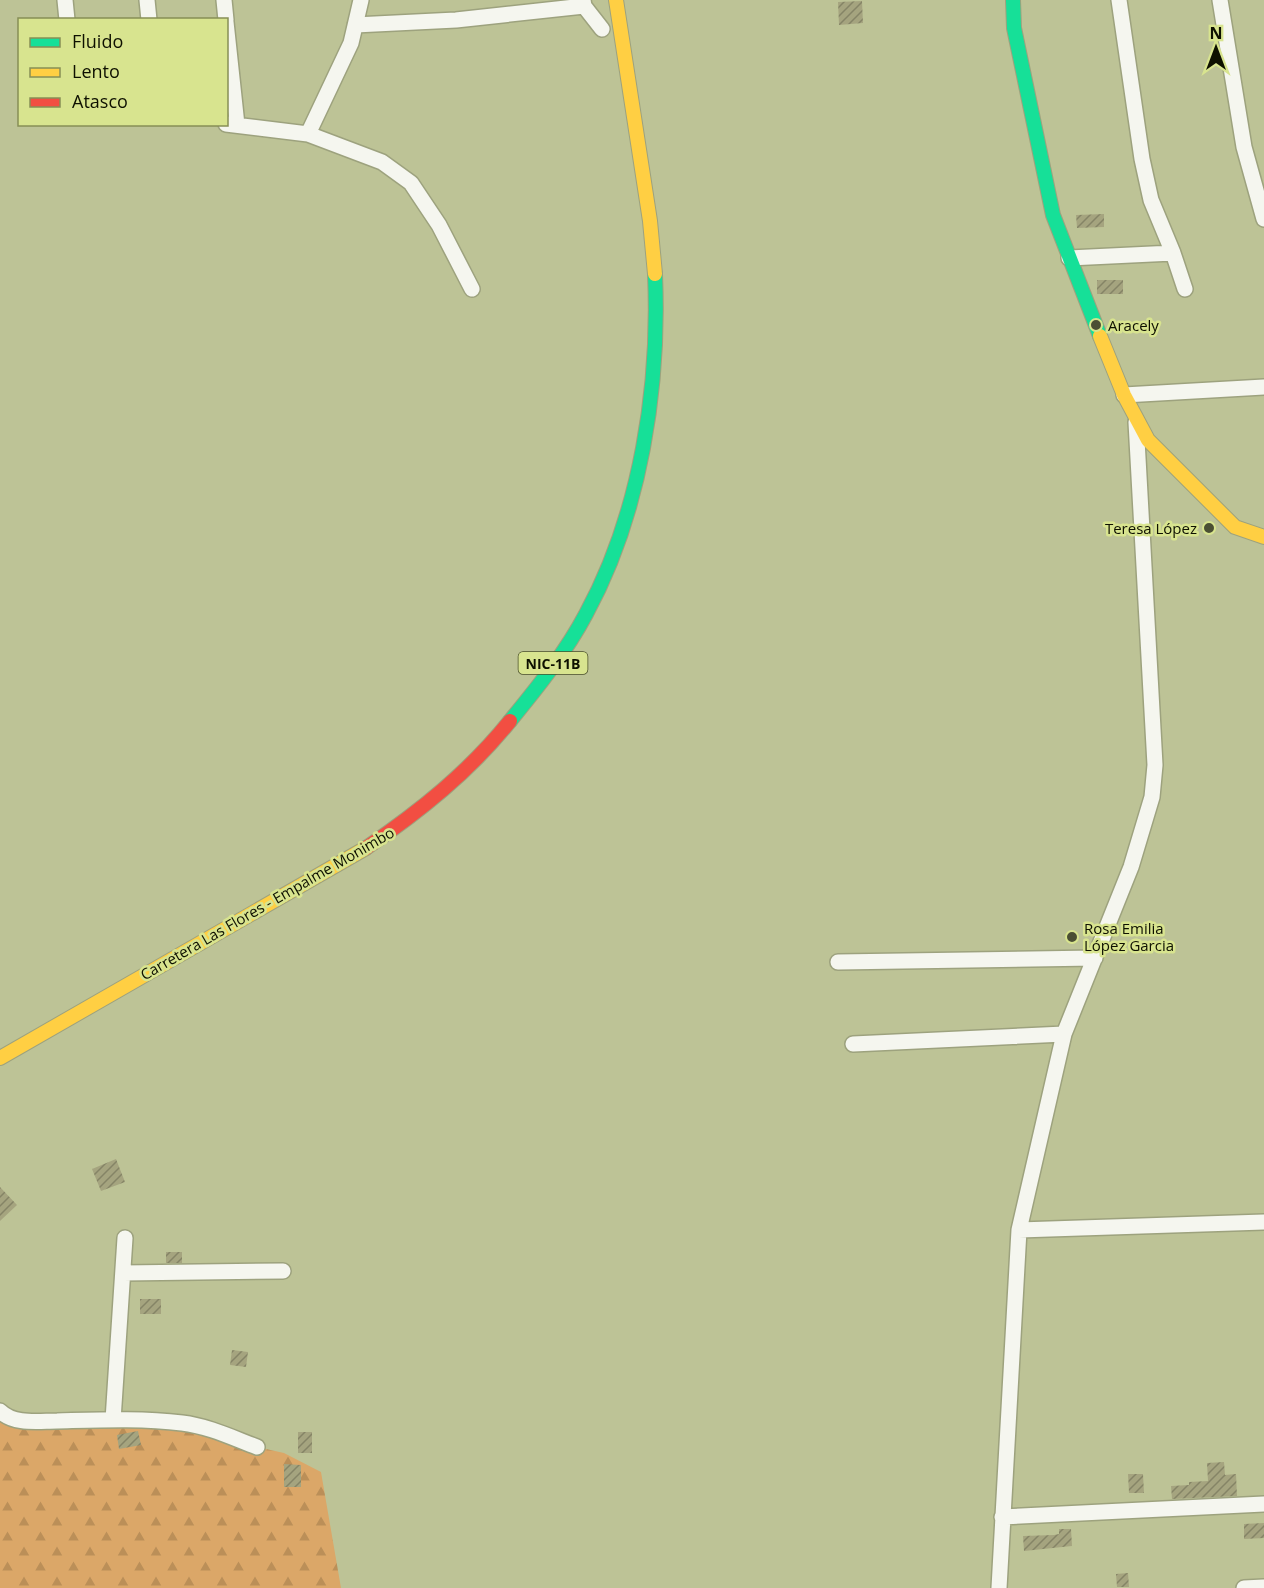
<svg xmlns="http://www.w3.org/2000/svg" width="1264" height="1588" viewBox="0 0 1264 1588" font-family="'Open Sans',sans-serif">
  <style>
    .forest { fill: url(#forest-firs) }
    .building { fill: url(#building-hatch) }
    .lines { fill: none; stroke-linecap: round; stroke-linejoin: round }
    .street-casing { stroke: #9da27e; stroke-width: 18 }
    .fast-casing { stroke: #9da27e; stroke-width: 16 }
    .slow-casing { stroke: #9da27e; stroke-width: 16 }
    .jam-casing { stroke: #9da27e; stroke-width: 16 }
    .street { stroke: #f5f6ef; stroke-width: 15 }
    .fast { stroke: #16e098; stroke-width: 14 }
    .slow { stroke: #ffcf43; stroke-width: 14 }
    .jam { stroke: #f24e42; stroke-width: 14 }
    .poi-dot { fill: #4b4f34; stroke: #d8e48f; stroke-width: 2 }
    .labels { text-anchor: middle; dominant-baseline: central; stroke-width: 5; stroke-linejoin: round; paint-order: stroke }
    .shield { fill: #d8e48f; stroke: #4b502b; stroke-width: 1.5 }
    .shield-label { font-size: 14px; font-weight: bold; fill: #0e1000 }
    .poi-label { font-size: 15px; fill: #0e1000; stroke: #d8e48f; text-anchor: start }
    .street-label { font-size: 15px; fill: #0e1000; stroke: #d8e48f }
  </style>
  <defs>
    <pattern id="forest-firs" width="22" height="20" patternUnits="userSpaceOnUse" patternTransform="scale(1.5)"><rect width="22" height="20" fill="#dba768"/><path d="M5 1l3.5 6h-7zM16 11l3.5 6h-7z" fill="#bb8f58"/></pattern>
    <pattern id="building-hatch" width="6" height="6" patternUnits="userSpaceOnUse" patternTransform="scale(1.5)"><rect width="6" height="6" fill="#a5a47f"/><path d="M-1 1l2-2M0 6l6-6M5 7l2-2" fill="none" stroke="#858466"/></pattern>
  </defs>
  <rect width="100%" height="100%" fill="#bdc396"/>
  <!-- forest -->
  <path class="forest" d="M 0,1411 L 8,1418 L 183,1423 L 257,1447 L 284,1453 L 321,1472 L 341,1588 L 0,1588 Z"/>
  <!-- building -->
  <path class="building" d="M 862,1 L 863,23 L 839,25 L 838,2 Z
    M 1104,214 L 1104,227 L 1077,228 L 1076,215 Z
    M 1097,280 L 1123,280 L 1123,294 L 1097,294 Z
    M 116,1159 L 125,1182 L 101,1191 L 92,1169 Z
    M 0,1187 L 17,1205 L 0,1221 Z
    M 166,1252 L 182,1252 L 182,1263 L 166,1263 Z
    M 140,1299 L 161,1299 L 161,1314 L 140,1314 Z
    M 232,1350 L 248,1352 L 246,1367 L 230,1365 Z
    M 138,1431 L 141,1445 L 119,1449 L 117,1435 Z
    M 298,1432 L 312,1432 L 312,1453 L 298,1453 Z
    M 1224,1462 L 1225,1475 L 1236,1474 L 1237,1496 L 1172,1499 L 1171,1486 L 1189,1485 L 1189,1482 L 1208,1481 L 1207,1463 Z
    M 284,1464 L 301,1465 L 301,1487 L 284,1487 Z
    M 1128,1474 L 1143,1474 L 1144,1493 L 1129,1493 Z
    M 1264,1523 L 1264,1538 L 1244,1539 L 1244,1524 Z
    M 1059,1529 L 1071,1529 L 1072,1546 L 1024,1551 L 1023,1536 L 1054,1535 L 1059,1534 Z
    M 1128,1573 L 1129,1587 L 1117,1587 L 1116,1574 Z"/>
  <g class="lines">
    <defs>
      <path id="street" d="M 65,0 L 67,20
        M 147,0 L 149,20
        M 224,0 L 226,20
        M 583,0 L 584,6 L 602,29
        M 1119,0 L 1142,159 L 1151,200 L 1173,253 L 1185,289
        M 1220,0 L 1244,147 L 1264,219
        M 226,22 L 237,125
        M 355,25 L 456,20 L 584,6
        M 226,124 L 308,134 L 382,162 L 411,183 L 439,225 L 472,289
        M 308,134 L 351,43 L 361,0
        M 1069,258 L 1173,253
        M 1124,395 L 1264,387
        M 838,962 L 1095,958
        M 853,1044 L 1064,1034
        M 1019,1230 L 1264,1222
        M 123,1273 L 283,1271
        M 0,1411 C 14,1425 38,1421 57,1421 C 98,1420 141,1418 182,1423 C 208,1426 233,1438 257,1447
        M 113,1420 L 125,1238
        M 1002,1517 L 1264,1504
        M 999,1588 L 1019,1230 L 1064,1034 L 1131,867 L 1152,797 L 1155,765 L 1136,422
        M 1244,1588 L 1264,1587"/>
      <path id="fast" d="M 1013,0 L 1014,28 L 1053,215 L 1100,336
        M 510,721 C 537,688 566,652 586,614 C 641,513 660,386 655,274"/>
      <path id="slow" d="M 616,0 L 650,221 L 655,274
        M 1100,336 L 1124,395 L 1148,440 L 1235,527 L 1264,537
        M 0,1058 L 366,848"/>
      <path id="jam" d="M 366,848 C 420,811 469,772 510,721"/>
    </defs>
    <!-- street casing -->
    <use href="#street" class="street-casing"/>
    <!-- fast casing -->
    <use href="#fast" class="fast-casing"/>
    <!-- slow casing -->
    <use href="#slow" class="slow-casing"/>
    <!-- jam casing -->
    <use href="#jam" class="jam-casing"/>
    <!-- street -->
    <use href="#street" class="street"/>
    <!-- fast -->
    <use href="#fast" class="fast"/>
    <!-- slow -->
    <use href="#slow" class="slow"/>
    <!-- jam -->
    <use href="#jam" class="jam"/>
  </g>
  <!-- markers -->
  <g class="poi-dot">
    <circle cx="1096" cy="325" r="6"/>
    <circle cx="1209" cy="528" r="6"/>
    <circle cx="1072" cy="937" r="6"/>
  </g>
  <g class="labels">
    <!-- shield labels -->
    <rect class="shield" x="518.5" y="652" width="69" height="22" rx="4.5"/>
    <g class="shield-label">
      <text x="553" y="663">NIC-11B</text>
    </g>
    <!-- poi labels -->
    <g class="poi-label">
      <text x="1108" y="325">Aracely</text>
      <text x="1197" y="528" text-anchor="end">Teresa López</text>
      <text x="1084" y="928">Rosa Emilia<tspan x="1084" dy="17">López Garcia</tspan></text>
    </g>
    <!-- street labels -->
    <g class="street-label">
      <text transform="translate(267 903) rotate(-30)">Carretera Las Flores - Empalme Monimbo</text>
    </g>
  </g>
  <!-- legend -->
  <rect x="18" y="18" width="210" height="108" fill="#d8e48f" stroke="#878f56" stroke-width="1.5"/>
  <rect x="30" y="38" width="30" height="9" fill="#16e098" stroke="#878f56" stroke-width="1.5"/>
  <text x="72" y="48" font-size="18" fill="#0e1000">Fluido</text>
  <rect x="30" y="68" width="30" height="9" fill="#ffcf43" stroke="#878f56" stroke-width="1.5"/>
  <text x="72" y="78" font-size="18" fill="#0e1000">Lento</text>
  <rect x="30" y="98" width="30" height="9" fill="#f24e42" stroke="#878f56" stroke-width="1.5"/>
  <text x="72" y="108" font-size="18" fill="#0e1000">Atasco</text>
  <!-- north arrow -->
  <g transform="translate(1216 48)" stroke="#d8e48f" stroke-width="4.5" paint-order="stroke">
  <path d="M0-4.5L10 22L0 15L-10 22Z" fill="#0e1000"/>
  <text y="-9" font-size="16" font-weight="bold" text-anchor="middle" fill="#0e1000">N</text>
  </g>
</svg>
